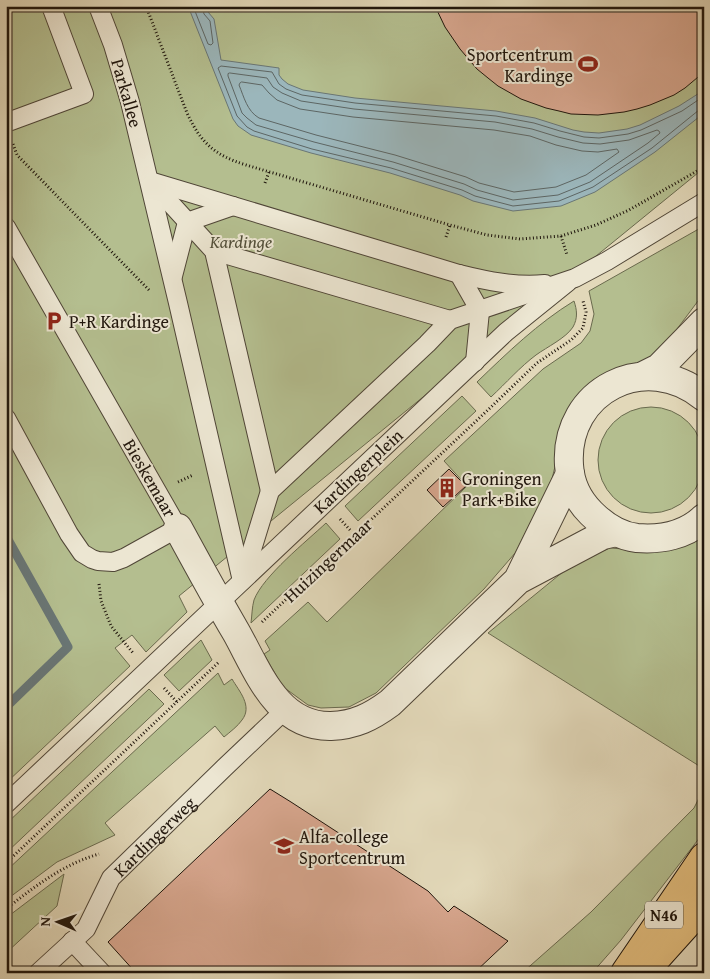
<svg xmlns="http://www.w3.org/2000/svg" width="710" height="979" viewBox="0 0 710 979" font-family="'Gentium Book Plus',serif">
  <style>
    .green { fill: #b4be8f; stroke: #6a6a4e }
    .water { fill: #9bb6bb; stroke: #697675 }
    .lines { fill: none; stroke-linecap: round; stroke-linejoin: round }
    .shore { stroke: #5d6664; stroke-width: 1 }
    .stream { stroke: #697675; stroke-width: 9 }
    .building { fill: #d8a78f; stroke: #1f150c }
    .service-casing { stroke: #504637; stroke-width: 20 }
    .minor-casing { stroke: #504637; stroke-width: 30 }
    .tertiary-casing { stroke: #504637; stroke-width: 30 }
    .trunk-casing { stroke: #1f150c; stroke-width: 30 }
    .path { stroke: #1f150c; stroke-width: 3; stroke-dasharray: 1 2.5; stroke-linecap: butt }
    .service { stroke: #ece6d2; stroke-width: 18 }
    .minor { stroke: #ece6d2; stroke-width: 28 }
    .tertiary { stroke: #ece6d2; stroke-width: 28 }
    .trunk { stroke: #e1bc7c; stroke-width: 28 }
    .labels { text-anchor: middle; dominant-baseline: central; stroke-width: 4; stroke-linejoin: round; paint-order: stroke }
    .shield { fill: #ece6d2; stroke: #5c5447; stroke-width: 1 }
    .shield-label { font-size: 16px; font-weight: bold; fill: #1f150c }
    .poi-label { font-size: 18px; fill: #1f150c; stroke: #ece6d2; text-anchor: start }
    .street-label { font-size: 18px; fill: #1f150c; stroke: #ece6d2 }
    .park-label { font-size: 18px; font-style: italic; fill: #53503a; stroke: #ece6d2 }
  </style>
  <rect width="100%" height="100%" fill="#e2d8b9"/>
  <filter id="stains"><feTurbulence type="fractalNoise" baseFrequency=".004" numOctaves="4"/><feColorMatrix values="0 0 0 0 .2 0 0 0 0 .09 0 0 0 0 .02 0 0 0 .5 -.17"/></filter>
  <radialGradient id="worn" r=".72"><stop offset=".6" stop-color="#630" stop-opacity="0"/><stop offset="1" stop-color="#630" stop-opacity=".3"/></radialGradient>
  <!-- green -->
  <path class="green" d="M 6,6 L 704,6 L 704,168 L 179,596 L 187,612 L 146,652 L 132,635 L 115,648 L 130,666 L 6,783 Z
    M 704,226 L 704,293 L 677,329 L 658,353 L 643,364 L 557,458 L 552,479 L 516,552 L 484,589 L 376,693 L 349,707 L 321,708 L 308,705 L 282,686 L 264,654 L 270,650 L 265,641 L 308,602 L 327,622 L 467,486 L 444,461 L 543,369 L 581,343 L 590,331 L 594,314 L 589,291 Z
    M 574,301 C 577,310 578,318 573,327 C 566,338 547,347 536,355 C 520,367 506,383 491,397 L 477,382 C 507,353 538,323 574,301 Z
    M 462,396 L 476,411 L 358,521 L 345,506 Z
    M598 460a53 53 0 1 1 106 0a53 53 0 1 1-106 0Z
    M 326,523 L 340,539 L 251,623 C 252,615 252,607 254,600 C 263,576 307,541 326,523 Z
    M 704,533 L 704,769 L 488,633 L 575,562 L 610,548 L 650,551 Z
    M 201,640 L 212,660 L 179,691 L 164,675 Z
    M 218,673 L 224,685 L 232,679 C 239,691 253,706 242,720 C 238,726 230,732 224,737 L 215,726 L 105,823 L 115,835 L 57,862 L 6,900 L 6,871 Z
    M 149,689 L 164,704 L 6,853 L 6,824 Z
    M 704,788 L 704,832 L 621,940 L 592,973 L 522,973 L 591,912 L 694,808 Z
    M 64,874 L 57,906 L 6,953 L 6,918 Z"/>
  <!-- water -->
  <path class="water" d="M 188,6 L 207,6 L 208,12 L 214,19 L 221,60 L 279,68 L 279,75 L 282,79 L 288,84 L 303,90 L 355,98 L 496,111 L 535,118 L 573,130 L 584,132 L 599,133 L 627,129 L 640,125 L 679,106 L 704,90 L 704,113 L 655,152 L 595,192 L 561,206 L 513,211 L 473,201 L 460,195 L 390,173 L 311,153 L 251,135 L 238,126 L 233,119 Z"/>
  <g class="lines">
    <!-- shore -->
    <path class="shore" d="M 193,6 L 208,44 L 211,45 L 213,43 L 210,21 L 204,14 L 202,6
      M 230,73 L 267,78 L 273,87 L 282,93 L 301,101 L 354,109 L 495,122 L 532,129 L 558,137 L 583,143 L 600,144 L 629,140 L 657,130 L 659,131 L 660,133 L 648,143 L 590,182 L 558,195 L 513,200 L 477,190 L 464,184 L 393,162 L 314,142 L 256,125 L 247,118 L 242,113 L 228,76 L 228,74 Z
      M 242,82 L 262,85 L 269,93 L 277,100 L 300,109 L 353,117 L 494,130 L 530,136 L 556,145 L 582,151 L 598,152 L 617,149 L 619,152 L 586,175 L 556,187 L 514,192 L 479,183 L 466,177 L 395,155 L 316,135 L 259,118 C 247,111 244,97 239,85 L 240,83 Z
      M 704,96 L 682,111 L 641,130 L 628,134 L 599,138 L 584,137 L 560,131 L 534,123 L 496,116 L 355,103 L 302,95 L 286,89 L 279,84 L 272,72 L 221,66 L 218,68 L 237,116 L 247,127 L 254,131 L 312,149 L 391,168 L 462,190 L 475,196 L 513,206 L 559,201 L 593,187 L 652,148 L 699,110 L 704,109"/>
    <!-- stream -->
    <path class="stream" d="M 6,536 L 68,647 L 6,707"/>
  </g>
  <!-- building -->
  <path class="building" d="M 435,6 L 704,6 L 704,72 L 685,88 L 674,95 L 650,105 L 637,109 L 624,112 L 598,115 L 571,114 L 559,111 L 546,108 L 521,99 L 498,86 L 488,78 L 477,69 L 460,49 L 445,27 Z
    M 449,469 L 466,486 L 443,507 L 427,490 Z
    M 270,789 L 291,802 L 428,891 L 448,912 L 454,906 L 508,941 L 474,973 L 136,973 L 108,942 Z"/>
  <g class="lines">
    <defs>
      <g id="service">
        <path d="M 98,6 L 113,45 L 130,102 L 178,303 L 242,581"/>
        <path d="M 8,122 L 84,94 L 51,6"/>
        <path d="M 150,181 L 459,274 C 487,281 516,287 545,284"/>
        <path d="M 152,183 L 214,251 L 270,491"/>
        <path d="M 6,227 L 178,528 L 124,558 L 113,562 L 98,561 L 92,559 L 82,553 L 69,534 L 6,418"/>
        <path d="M 214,251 L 450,320"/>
        <path d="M 459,274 L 480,311 L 475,362"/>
        <path d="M 173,276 L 187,222 L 233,206"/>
        <path d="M 243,579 L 270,491 L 427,344 L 450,320 L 575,278 L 607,261 L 704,202"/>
        <path d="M 6,804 L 506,332 L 568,282"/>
        <path d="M 72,941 L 102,973"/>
        <path id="s1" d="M 38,973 L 86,929 L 111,878 L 224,768 L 285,710"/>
      </g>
      <path id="minor" d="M 178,528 C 197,563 216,598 236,632 C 258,671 277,727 331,726 C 355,725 371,717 390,703 L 518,580 L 603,535 L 616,532
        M 518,580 L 570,474"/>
      <path id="tertiary" d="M 643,376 L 659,368 L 704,322
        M 704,397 C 646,349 564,390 569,465 C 570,483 578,500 591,513 C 603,525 619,536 637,538 C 661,540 686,535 704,518"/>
      <path id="trunk" d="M 625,973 L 704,857
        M 643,973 L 688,923 L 704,902"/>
    </defs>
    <!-- service casing -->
    <use href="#service" class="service-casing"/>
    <!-- minor casing -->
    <use href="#minor" class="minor-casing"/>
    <!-- tertiary casing -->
    <use href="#tertiary" class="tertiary-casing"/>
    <!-- trunk casing -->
    <use href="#trunk" class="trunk-casing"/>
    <!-- path -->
    <path class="path" d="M 146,6 L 187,113 C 201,143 214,155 246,165 L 450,225 L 487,235 L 520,239 L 561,236 L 596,225 L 629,210 L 704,167
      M 13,144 L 17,155 L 150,291
      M 265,183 L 269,172
      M 561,236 L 567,255
      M 446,237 L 450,225
      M 178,482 L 193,475
      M 340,519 L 350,530
      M 99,584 L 101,601 L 111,626 L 133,653
      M 262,622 L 490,408 L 537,363 L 571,340 L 583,328 L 586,312 L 583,301
      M 164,688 L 177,702
      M 6,863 L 219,662
      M 6,909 C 35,886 64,864 99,854"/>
    <!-- service -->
    <use href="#service" class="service"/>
    <!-- minor -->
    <use href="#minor" class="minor"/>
    <!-- tertiary -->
    <use href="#tertiary" class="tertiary"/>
    <!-- trunk -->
    <use href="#trunk" class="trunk"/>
  </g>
  <!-- icons -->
  <defs>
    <symbol id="stadium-bare" viewBox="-9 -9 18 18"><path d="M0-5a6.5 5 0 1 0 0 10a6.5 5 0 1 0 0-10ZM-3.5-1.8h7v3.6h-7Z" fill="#8f2418" stroke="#ece6d2" stroke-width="2.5" paint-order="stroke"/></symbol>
    <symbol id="parking-bare" viewBox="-9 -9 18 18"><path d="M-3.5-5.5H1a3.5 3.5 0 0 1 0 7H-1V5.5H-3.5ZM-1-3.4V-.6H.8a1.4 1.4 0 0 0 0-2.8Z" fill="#8f2418" stroke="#ece6d2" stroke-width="2.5" paint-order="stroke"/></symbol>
    <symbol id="building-bare" viewBox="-9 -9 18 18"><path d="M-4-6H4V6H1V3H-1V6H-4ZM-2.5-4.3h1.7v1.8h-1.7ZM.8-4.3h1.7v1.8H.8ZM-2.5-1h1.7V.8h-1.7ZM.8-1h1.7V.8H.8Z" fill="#8f2418" stroke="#ece6d2" stroke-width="2.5" paint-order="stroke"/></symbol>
    <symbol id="university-bare" viewBox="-9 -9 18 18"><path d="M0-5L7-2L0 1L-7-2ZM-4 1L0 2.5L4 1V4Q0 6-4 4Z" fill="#8f2418" stroke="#ece6d2" stroke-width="2.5" paint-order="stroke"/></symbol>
  </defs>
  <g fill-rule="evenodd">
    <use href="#stadium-bare" x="574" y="50" width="28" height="28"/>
    <use href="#parking-bare" x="40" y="307" width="28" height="28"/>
    <use href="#building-bare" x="433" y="474" width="28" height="28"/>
    <use href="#university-bare" x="270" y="832" width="28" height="28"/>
  </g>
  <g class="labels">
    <!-- shield labels -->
    <rect class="shield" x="645" y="901.5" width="38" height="27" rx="4"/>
    <g class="shield-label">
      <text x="664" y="915">N46</text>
    </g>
    <!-- poi labels -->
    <g class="poi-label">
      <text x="573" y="54" text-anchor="end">Sportcentrum<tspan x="573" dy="21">Kardinge</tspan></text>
      <text x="69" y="321">P+R Kardinge</text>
      <text x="462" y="478">Groningen<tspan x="462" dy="21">Park+Bike</tspan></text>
      <text x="299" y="836">Alfa-college<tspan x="299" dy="21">Sportcentrum</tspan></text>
    </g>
    <!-- street labels -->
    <g class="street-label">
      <text transform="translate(127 93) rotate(74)">Parkallee</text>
      <text transform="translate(358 471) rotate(-43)">Kardingerplein</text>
      <text transform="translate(150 478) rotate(60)">Bieskemaar</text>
      <text transform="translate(328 560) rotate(-43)">Huizingermaar</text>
      <text stroke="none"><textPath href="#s1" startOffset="182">Kardingerweg</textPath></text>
    </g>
    <!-- park labels -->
    <g class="park-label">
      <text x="241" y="241">Kardinge</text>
    </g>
  </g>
  <!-- margin -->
  <rect width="710" height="979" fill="none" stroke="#e2d8b9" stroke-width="25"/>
  <rect x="8" y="8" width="695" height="964" fill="none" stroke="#1f150c" stroke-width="2.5"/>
  <rect x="12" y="12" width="685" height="954" fill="none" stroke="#1f150c"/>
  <!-- north arrow -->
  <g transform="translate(58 922) rotate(272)" stroke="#ece6d2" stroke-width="4" paint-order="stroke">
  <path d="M0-4L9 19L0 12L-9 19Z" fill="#1f150c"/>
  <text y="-8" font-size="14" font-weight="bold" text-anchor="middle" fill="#1f150c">N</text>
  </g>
  <rect width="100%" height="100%" filter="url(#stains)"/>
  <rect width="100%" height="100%" fill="url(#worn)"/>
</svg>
